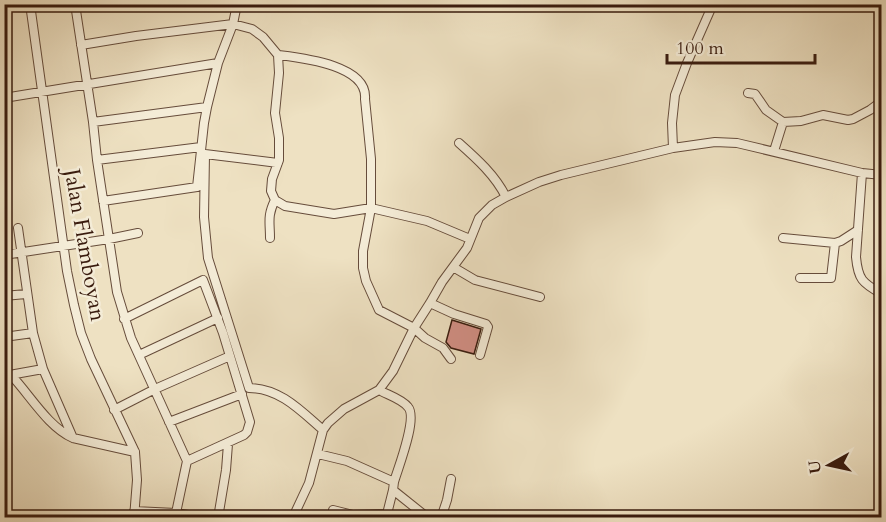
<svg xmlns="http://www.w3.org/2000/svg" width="886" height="522" viewBox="0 0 886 522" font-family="Cardo,serif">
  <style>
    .building { fill: #d28f85; stroke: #391b0e; stroke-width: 1.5 }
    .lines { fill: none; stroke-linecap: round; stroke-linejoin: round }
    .street-casing { stroke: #664c3b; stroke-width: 10 }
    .street { stroke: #f4ecd7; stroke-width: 8 }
    .labels { text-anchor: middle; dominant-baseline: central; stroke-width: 5; stroke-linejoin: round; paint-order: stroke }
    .street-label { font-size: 22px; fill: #391b0e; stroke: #f4ecd7 }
  </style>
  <rect width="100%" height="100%" fill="#eee1c2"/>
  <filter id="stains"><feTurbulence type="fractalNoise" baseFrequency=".00333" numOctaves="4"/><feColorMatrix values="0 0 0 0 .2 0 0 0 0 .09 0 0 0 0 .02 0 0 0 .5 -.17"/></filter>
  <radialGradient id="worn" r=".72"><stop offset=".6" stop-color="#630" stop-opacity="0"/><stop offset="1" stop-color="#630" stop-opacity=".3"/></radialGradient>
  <!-- building -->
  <path class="building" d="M 452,320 L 481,329 L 474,354 L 451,348 L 446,342 Z"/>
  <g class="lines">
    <defs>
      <path id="street" d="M 30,4 L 67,271 L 74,305 L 81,333 L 91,359 L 135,452 L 137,480 L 134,518
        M 75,4 L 93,122 L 97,160 L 117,292 L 131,338 L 187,461 L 176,513
        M 237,4 L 233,24 L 252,29 L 263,37 L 278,55 L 279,73 L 275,113 L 279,138 L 279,160 L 272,179 L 271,191 L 275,200 L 285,206 L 334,214 L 371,208 L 427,221 L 470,239
        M 81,45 L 136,36 L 233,24 L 218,63
        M 278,55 C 302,58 368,65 365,99 L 371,159 L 371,208 L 363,251 L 363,268 L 366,281 L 379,310 L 414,328 L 425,338 L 443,348 L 451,359
        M 748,93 L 755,94 L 766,110 L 783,122 L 774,151
        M 4,98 L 218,63 L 207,107
        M 93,122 L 207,107 L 204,123 L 197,187 L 103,201
        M 783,122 L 801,121 L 823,115 L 848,120 L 853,119 L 870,110 L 878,104 L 882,100
        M 459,143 C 477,159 495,175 506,197
        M 673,148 L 672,123 L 675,95 L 687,63 L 713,4
        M 97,160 L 201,147
        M 278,163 L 205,154 L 204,217 L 208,258 L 249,388 C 280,388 301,411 323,430
        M 862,173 L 856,257 C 858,279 862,283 882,294
        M 18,228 L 33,333 L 43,369 L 73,438
        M 270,238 C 270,222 267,216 275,200
        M 783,238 L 835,243 L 841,241 L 858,230
        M 4,255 L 109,239 L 138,233
        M 453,267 L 475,280 L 540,297
        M 800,278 L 831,278 L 835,243
        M 4,296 L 26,294
        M 430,303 L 454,314 L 486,324 L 488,327 L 480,355
        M 124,319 L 203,280 L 223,333 L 250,422 L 247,432 L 244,435 L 187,461
        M 4,337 L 33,333
        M 139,355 L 218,318
        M 11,375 C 30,395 48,427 73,438 L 135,452
        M 4,376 L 43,369
        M 379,390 C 388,395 402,399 408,407 C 418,418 398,468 394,482 L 393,490 L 428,518
        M 114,410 L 155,389 L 230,356
        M 169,422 L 242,394
        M 318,454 L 347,461 L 394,482
        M 333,510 L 353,515 L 387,514 L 393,490
        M 134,511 L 176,513 L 206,518
        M 215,518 L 218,515 L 219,512 L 226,470 L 228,444
        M 292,518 L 295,513 L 309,483 L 323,430 L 328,423 L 344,409 L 379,390 L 393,371 L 414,328 L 430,303 L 442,282 L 467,248 L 479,218 L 492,205 L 506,197 L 539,182 L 561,175 L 673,148 L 715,142 L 737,143 L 862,173 L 882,175
        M 441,518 L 447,500 L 451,479"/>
    </defs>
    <!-- street casing -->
    <use href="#street" class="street-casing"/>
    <!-- street -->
    <use href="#street" class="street"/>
  </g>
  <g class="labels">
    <!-- street labels -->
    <g class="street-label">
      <text transform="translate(85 245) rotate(80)">Jalan Flamboyan</text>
    </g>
  </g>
  <!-- margin -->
  <rect width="886" height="522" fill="none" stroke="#eee1c2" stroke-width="24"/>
  <rect x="6" y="6" width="874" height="510" fill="none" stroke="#391b0e" stroke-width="3"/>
  <rect x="12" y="12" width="862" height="498" fill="none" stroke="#391b0e" stroke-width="1.5"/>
  <!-- north arrow -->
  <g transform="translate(829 465) rotate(262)" stroke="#f4ecd7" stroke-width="4.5" paint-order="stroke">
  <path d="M0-4.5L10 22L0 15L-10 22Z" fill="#391b0e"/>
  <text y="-9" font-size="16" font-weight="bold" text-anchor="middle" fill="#391b0e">U</text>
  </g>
  <!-- scale -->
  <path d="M667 54v9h148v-9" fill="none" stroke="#391b0e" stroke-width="3"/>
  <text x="676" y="54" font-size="18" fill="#391b0e" stroke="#f4ecd7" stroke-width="4.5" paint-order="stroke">100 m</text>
  <rect width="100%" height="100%" filter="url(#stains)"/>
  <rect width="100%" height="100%" fill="url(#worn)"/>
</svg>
